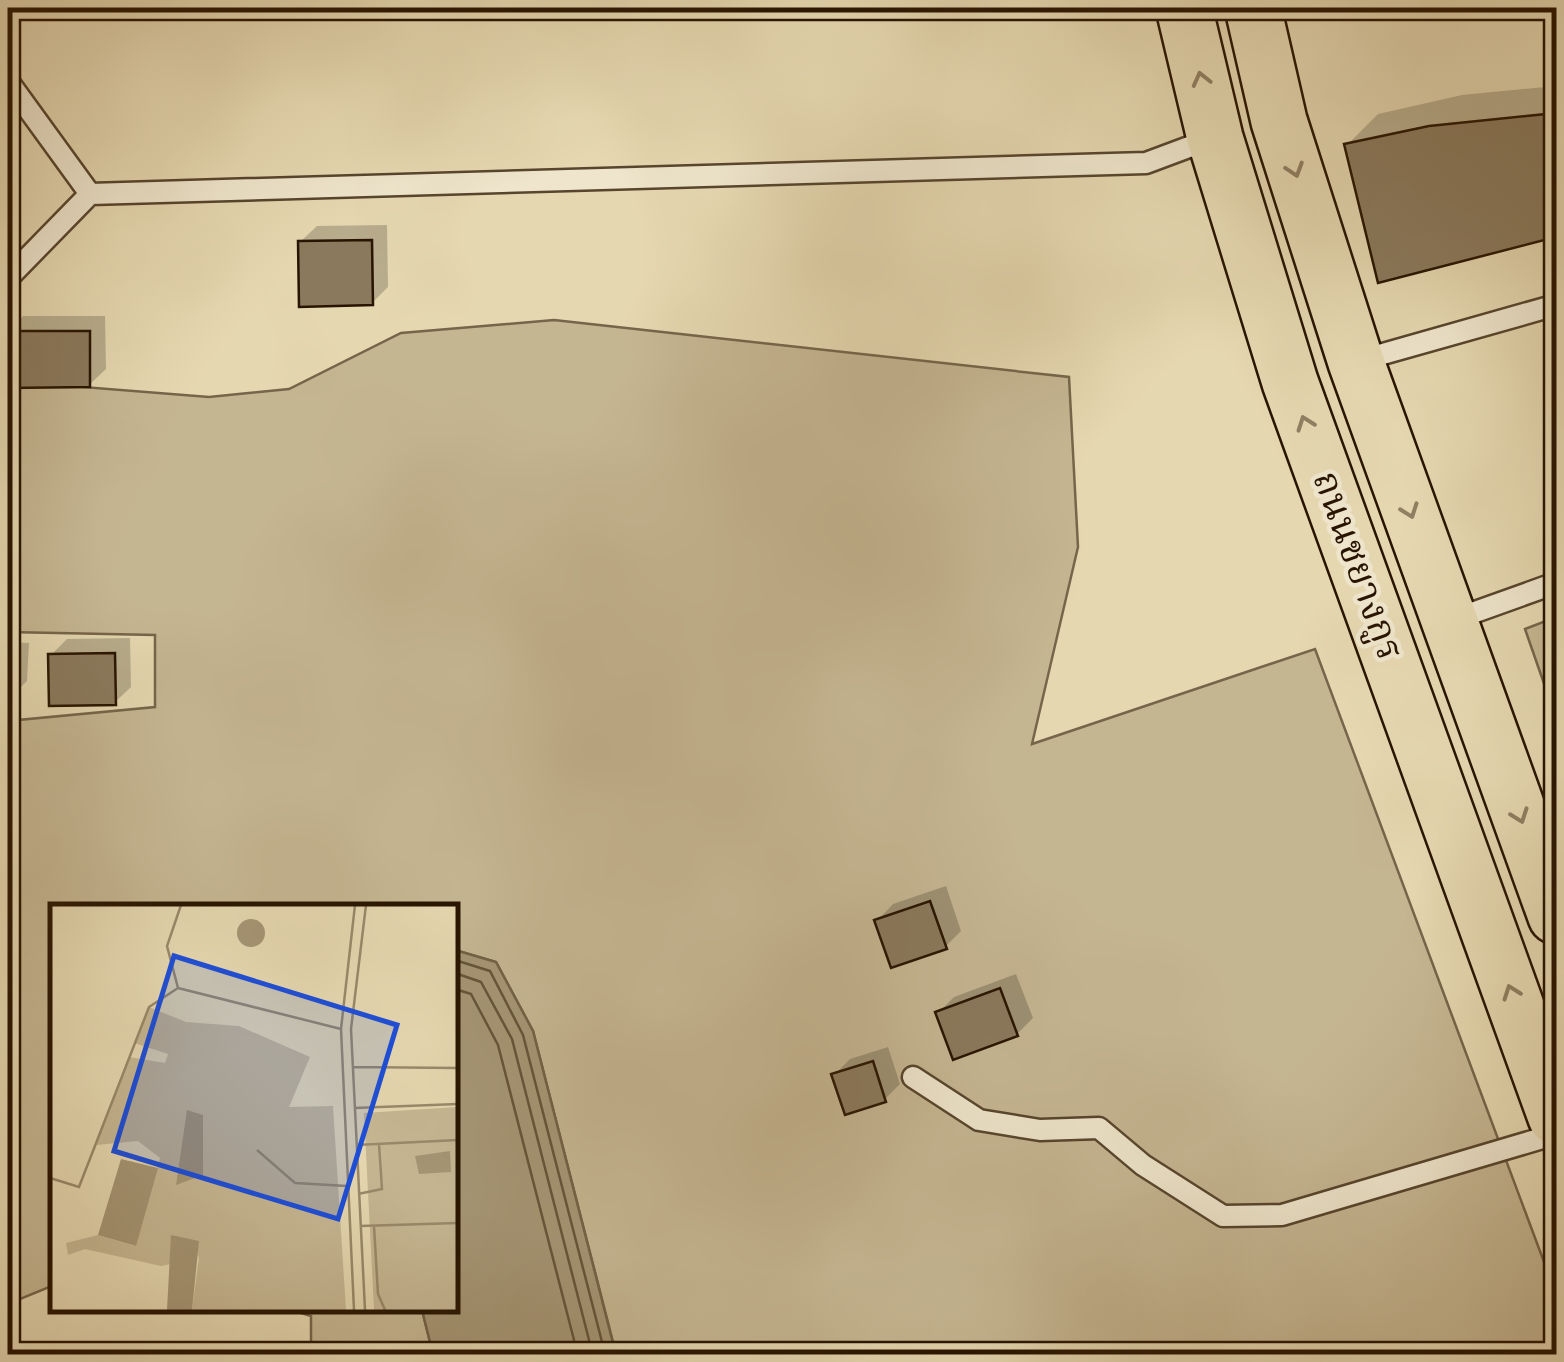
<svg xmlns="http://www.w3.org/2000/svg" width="1564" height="1362" viewBox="0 0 1564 1362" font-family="'IM FELL DW Pica','Noto Serif Thai',serif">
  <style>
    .green { fill: #c5b692; stroke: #76654a; stroke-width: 2.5 }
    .water { fill: #a59574; stroke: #736146; stroke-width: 2.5 }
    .shadow { fill: #0003 }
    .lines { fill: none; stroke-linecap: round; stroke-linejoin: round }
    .shore { stroke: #66543a; stroke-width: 2.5 }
    .building { fill: #8a795c; stroke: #281401; stroke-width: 2.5 }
    .service-casing { stroke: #57452d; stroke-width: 25 }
    .trunk-casing { stroke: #281401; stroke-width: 60 }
    .service { stroke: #eee5cc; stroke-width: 20 }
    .trunk { stroke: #e5d7b0; stroke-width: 55 }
    .oneway { stroke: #907f61 }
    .labels { text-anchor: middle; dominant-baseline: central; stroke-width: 9; stroke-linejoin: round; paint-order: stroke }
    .street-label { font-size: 38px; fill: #281401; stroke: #eee5cc }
    .inset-road { fill: none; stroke: #99896a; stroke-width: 2.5 }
    .view { fill: #1d4ed8; fill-opacity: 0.15; stroke: #1d4ed8; stroke-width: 5 }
    .inset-edge { fill: none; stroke: #281401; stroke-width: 5 }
  </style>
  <rect width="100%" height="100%" fill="#e5d7b0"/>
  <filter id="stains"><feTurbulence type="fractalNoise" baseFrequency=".002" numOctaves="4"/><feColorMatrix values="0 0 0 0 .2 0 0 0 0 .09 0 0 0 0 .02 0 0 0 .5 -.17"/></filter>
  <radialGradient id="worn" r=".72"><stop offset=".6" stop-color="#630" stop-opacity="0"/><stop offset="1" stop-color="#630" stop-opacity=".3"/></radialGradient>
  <!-- green -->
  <path class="green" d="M 554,320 L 1069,377 L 1078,547 L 1032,744 L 1315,649 L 1556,1294 L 1556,1354 L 607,1354 L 614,1346 L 533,1031 L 496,962 L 455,950 L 455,907 L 52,907 L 52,1286 L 8,1304 L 8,721 L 155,707 L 155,635 L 8,632 L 8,381 L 209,397 L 289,389 L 401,333 Z
    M 1556,617 L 1556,718 L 1525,629 Z
    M 291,1310 L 422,1310 L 433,1354 L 311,1354 L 311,1316 Z"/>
  <!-- water -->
  <path class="water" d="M 455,950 L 496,962 L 533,1031 L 614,1347 L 607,1354 L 433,1354 L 422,1310 L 455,1310 Z"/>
  <!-- shadow -->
  <path class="shadow" d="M 1556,86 L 1556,235 L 1380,280 L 1347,145 L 1378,114 L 1462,95 Z
    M 387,225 L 388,287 L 372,303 L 300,242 L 317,226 Z
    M 23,316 L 105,316 L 106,369 L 89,385 L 8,386 L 8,332 Z
    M 130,638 L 131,687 L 114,703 L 51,655 L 67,639 Z
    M 8,642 L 29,643 L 27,681 L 11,697 L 8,696 Z
    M 946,886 L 961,931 L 945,947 L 877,921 L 893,904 Z
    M 1016,974 L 1033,1018 L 1017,1034 L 938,1013 L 954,997 Z
    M 888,1047 L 900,1084 L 884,1100 L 834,1075 L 850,1059 Z
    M 1131,1345 L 1134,1354 L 1099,1354 Z"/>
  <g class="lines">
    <!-- shore -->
    <path class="shore" d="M 455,960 L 490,971 L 523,1035 L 602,1342 L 600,1354
      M 455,973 L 481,982 L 512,1039 L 589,1340 L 588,1354
      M 455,989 L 471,994 L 498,1045 L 574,1340 L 573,1354"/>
  </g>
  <!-- building -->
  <path class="building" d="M 1556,113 L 1556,237 L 1378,283 L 1344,144 L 1429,126 Z
    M 372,240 L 373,305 L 299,307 L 298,241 Z
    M 8,331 L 90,331 L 90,387 L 8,388 Z
    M 115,653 L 116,705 L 49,706 L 48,654 Z
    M 930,901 L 947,949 L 891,968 L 874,920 Z
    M 1000,988 L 1018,1036 L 953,1060 L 935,1012 Z
    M 873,1061 L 886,1102 L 845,1115 L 831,1074 Z"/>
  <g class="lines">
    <defs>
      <path id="service" d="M 8,81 L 90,194 L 8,278
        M 90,194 L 1146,163 L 1213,138
        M 1358,361 L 1556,305
        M 1450,621 L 1556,583
        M 913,1077 L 979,1120 L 1040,1130 L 1099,1128 L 1143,1165 L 1223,1216 L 1282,1215 L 1556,1134"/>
      <path id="trunk" d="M 1184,8 L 1215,138 L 1290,382 L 1556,1117
        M 1253,8 L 1279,121 L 1356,362 L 1556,916"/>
    </defs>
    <!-- service casing -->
    <use href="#service" class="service-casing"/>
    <!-- trunk casing -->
    <use href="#trunk" class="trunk-casing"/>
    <!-- service -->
    <use href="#service" class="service"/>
    <!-- trunk -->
    <use href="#trunk" class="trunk"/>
  </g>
  <!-- one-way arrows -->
  <defs><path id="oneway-chevron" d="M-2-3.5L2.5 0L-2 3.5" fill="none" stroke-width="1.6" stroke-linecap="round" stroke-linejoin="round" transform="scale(2.5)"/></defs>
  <g class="oneway">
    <use href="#oneway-chevron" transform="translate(1201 79) rotate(-104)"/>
    <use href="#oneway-chevron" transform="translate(1295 170) rotate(72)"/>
    <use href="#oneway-chevron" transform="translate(1305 423) rotate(-110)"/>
    <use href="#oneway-chevron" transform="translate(1410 511) rotate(70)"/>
    <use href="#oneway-chevron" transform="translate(1520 816) rotate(70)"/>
    <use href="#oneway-chevron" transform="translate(1511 992) rotate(-110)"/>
  </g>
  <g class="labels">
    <!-- street labels -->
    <g class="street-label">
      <text transform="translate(1357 566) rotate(70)">ถนนชยางกูร</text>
    </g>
  </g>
  <!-- overview -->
  <g transform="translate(50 904)">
    <rect width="408" height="408" fill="#e5d7b0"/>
    <path d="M 99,103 L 136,118 L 189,122 L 260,153 L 239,203 L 283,202 L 296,406 L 142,406 L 149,354 L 145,343 L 121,331 L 121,360 L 111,362 L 35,345 L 18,351 L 16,339 L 48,331 L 85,342 L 110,254 L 88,237 L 46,241 L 79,153 L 115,159 L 118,150 L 84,139 ZM 407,203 L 407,406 L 324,406 L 314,209 Z" fill="#c5b692"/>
    <path d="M187 29a14 14 0 1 1 28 0a14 14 0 1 1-28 0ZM 137,206 L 153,211 L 153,271 L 126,281 ZM 400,247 L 401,268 L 369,270 L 365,252 ZM 71,255 L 108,264 L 86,342 L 48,331 ZM 121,331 L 149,337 L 142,406 L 117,406 Z" fill="#a59574"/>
    <path class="inset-road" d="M 128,84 L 291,125M 302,163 L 408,164M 304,204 L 408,200M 306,241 L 408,236M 207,246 L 245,279 L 297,282M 0,274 L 29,283 L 99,103 L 128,84 L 117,42 L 131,1M 308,290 L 332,285 L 329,240M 310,322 L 408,319M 324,322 L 328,390 L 335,406M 304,406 L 291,125 L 305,1M 315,406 L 301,125 L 316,1"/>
    <path class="view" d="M 124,52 L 347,121 L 288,315 L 64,247 Z"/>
    <rect width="408" height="408" class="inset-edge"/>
  </g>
  <!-- margin -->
  <rect width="1564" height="1362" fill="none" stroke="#e5d7b0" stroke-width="40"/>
  <rect x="10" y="10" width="1544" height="1342" fill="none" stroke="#281401" stroke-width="5"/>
  <rect x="20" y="20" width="1524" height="1322" fill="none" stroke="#281401" stroke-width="2.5"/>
  <rect width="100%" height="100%" filter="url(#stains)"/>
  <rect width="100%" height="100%" fill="url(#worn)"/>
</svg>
